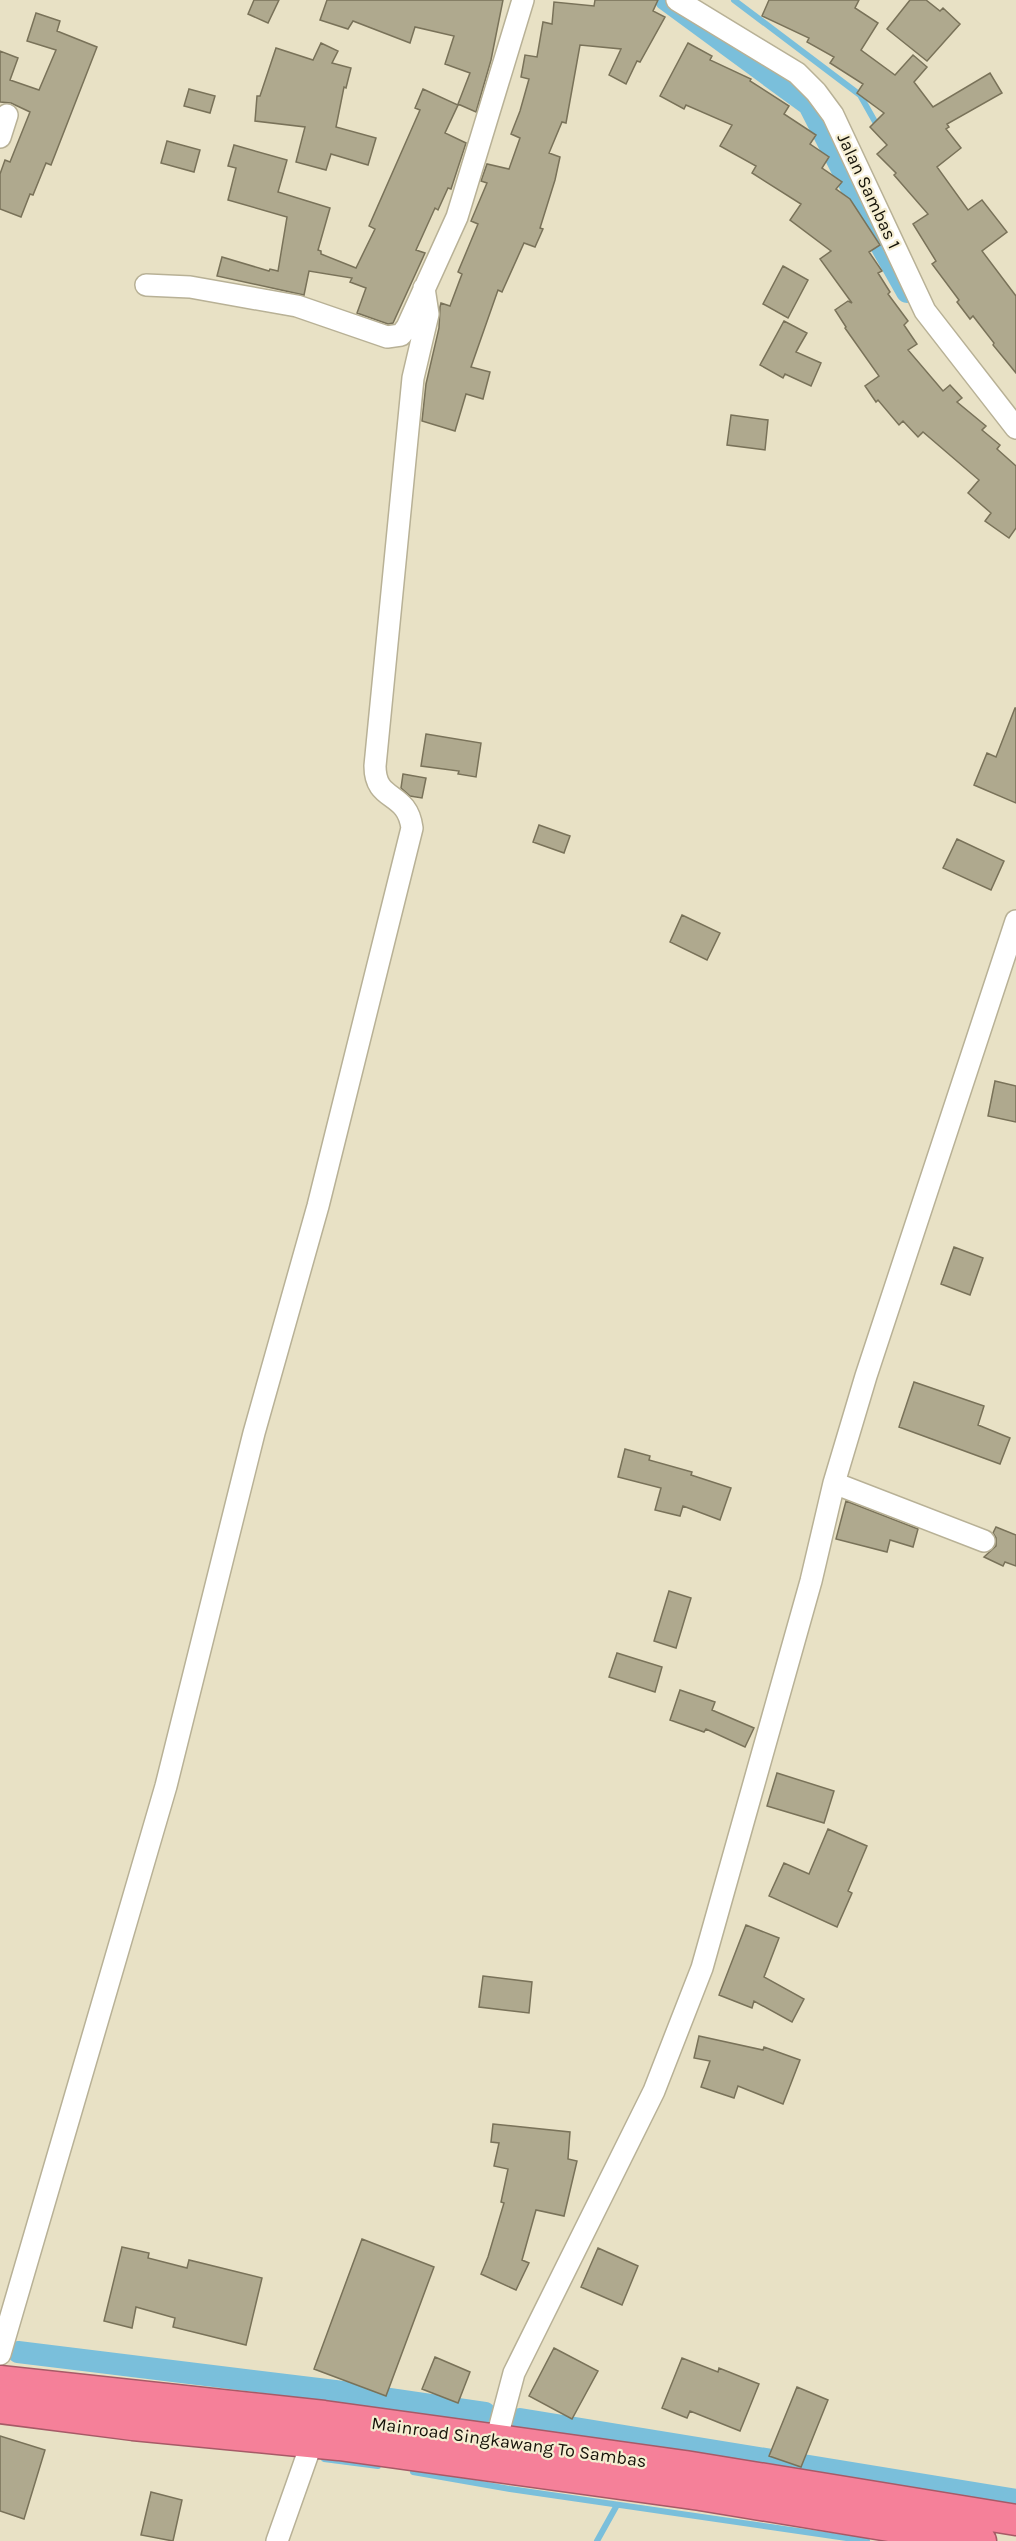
<svg xmlns="http://www.w3.org/2000/svg" width="1016" height="2541" viewBox="0 0 1016 2541" font-family="Karla,sans-serif">
  <style>
    .lines { fill: none; stroke-linecap: round; stroke-linejoin: round }
    .stream { stroke: #7abfdb; stroke-width: 6 }
    .canal { stroke: #7abfdb; stroke-width: 22 }
    .building { fill: #afa98e; stroke: #797259; stroke-width: 1.5 }
    .minor-casing { stroke: #b8b196; stroke-width: 24 }
    .highway-casing { stroke: #a75a67; stroke-width: 33 }
    .minor { stroke: #fff; stroke-width: 21 }
    .highway { stroke: #f58099; stroke-width: 30 }
    .labels { text-anchor: middle; dominant-baseline: central; stroke-width: 4.5; stroke-linejoin: round; paint-order: stroke }
    .street-label { font-size: 18px; fill: #151309; stroke: #f5eed2 }
  </style>
  <rect width="100%" height="100%" fill="#e8e1c5"/>
  <g class="lines">
    <!-- stream -->
    <path class="stream" d="M 734,0 L 860,95 L 878,127
      M 324,2459 L 378,2466
      M 413,2472 L 510,2489 L 867,2541
      M 597,2541 L 617,2505"/>
    <!-- canal -->
    <path class="canal" d="M 666,0 L 809,105 L 879,242 L 907,292
      M 18,2352 L 335,2391 L 485,2413
      M 520,2419 L 1016,2500"/>
  </g>
  <!-- building -->
  <path class="building" d="M 254,0 L 279,0 L 268,23 L 248,14 Z
    M 327,0 L 503,0 L 491,60 L 476,112 L 458,104 L 470,73 L 445,64 L 454,36 L 415,27 L 410,43 L 353,21 L 348,29 L 320,20 Z
    M 595,0 L 658,0 L 653,11 L 665,17 L 640,62 L 637,61 L 626,84 L 609,75 L 621,49 L 580,45 L 566,123 L 562,122 L 549,153 L 560,157 L 555,180 L 540,228 L 543,229 L 535,247 L 524,243 L 502,292 L 498,290 L 471,367 L 490,372 L 483,399 L 466,394 L 455,431 L 422,421 L 426,384 L 439,328 L 440,307 L 441,303 L 450,306 L 462,274 L 458,272 L 478,224 L 471,221 L 487,183 L 481,181 L 487,164 L 509,169 L 520,138 L 511,134 L 520,111 L 529,79 L 521,77 L 525,55 L 537,57 L 543,22 L 552,24 L 554,2 L 594,6 Z
    M 769,0 L 859,0 L 855,8 L 878,23 L 861,50 L 895,75 L 913,55 L 927,67 L 914,82 L 933,107 L 990,73 L 1002,93 L 947,124 L 949,127 L 946,129 L 961,148 L 937,167 L 968,210 L 982,200 L 1007,232 L 982,251 L 1016,296 L 1016,373 L 993,345 L 994,343 L 973,316 L 970,319 L 957,302 L 959,300 L 932,264 L 936,261 L 913,224 L 928,214 L 894,175 L 896,173 L 877,154 L 887,145 L 870,127 L 884,113 L 857,93 L 863,84 L 830,63 L 834,57 L 807,42 L 809,38 L 762,16 Z
    M 910,0 L 926,0 L 940,11 L 943,8 L 960,24 L 927,61 L 887,29 Z
    M 36,13 L 60,21 L 57,31 L 97,47 L 51,165 L 46,163 L 33,195 L 30,194 L 21,217 L 0,209 L 0,174 L 5,160 L 10,162 L 30,112 L 11,103 L 0,102 L 0,51 L 18,58 L 10,80 L 39,90 L 56,50 L 27,41 Z
    M 321,43 L 338,51 L 332,63 L 351,68 L 346,88 L 344,87 L 336,127 L 376,138 L 368,165 L 331,154 L 326,170 L 296,162 L 305,127 L 255,121 L 257,96 L 260,96 L 276,48 L 313,60 Z
    M 688,43 L 712,56 L 710,60 L 751,79 L 750,81 L 789,106 L 784,114 L 816,135 L 810,144 L 829,157 L 822,168 L 842,182 L 836,189 L 850,199 L 880,245 L 869,252 L 882,271 L 878,273 L 890,292 L 888,294 L 908,321 L 904,325 L 917,344 L 908,350 L 943,391 L 950,385 L 962,398 L 957,402 L 986,426 L 982,430 L 1000,445 L 997,449 L 1016,466 L 1016,528 L 1009,538 L 985,521 L 991,513 L 968,493 L 979,480 L 923,432 L 918,437 L 903,421 L 899,425 L 878,400 L 876,402 L 865,386 L 879,376 L 845,328 L 846,327 L 835,310 L 848,301 L 852,303 L 820,259 L 831,251 L 790,220 L 801,204 L 752,173 L 756,166 L 720,146 L 732,125 L 686,105 L 684,109 L 660,96 Z
    M 189,89 L 215,96 L 210,113 L 184,106 Z
    M 423,89 L 458,105 L 445,133 L 466,143 L 451,189 L 448,188 L 438,210 L 435,208 L 416,250 L 425,253 L 393,323 L 388,324 L 357,313 L 366,288 L 350,282 L 352,278 L 309,271 L 304,295 L 217,276 L 222,257 L 269,271 L 270,269 L 278,271 L 287,217 L 228,200 L 236,168 L 228,166 L 234,145 L 287,160 L 278,192 L 330,208 L 318,250 L 321,251 L 321,254 L 356,268 L 375,229 L 369,226 L 420,110 L 415,108 Z
    M 167,141 L 200,150 L 194,172 L 161,163 Z
    M 783,266 L 808,280 L 788,318 L 763,304 Z
    M 784,321 L 807,333 L 796,352 L 821,363 L 811,386 L 785,374 L 783,378 L 760,365 Z
    M 731,415 L 768,420 L 765,450 L 727,445 Z
    M 1015,708 L 1016,708 L 1016,803 L 974,785 L 987,753 L 996,757 Z
    M 426,734 L 481,743 L 476,777 L 458,774 L 459,771 L 421,766 Z
    M 403,774 L 426,778 L 422,798 L 410,796 L 401,788 Z
    M 539,825 L 570,836 L 564,853 L 533,842 Z
    M 957,839 L 1004,861 L 991,890 L 943,868 Z
    M 682,915 L 720,933 L 707,960 L 670,942 Z
    M 995,1081 L 1016,1086 L 1016,1122 L 988,1116 Z
    M 954,1247 L 983,1258 L 970,1295 L 941,1284 Z
    M 914,1382 L 984,1406 L 978,1425 L 1010,1438 L 1000,1464 L 899,1427 Z
    M 625,1449 L 650,1456 L 649,1460 L 692,1472 L 691,1475 L 731,1488 L 720,1520 L 683,1506 L 680,1516 L 655,1510 L 661,1488 L 618,1477 Z
    M 846,1501 L 918,1529 L 913,1547 L 890,1540 L 887,1552 L 836,1539 Z
    M 996,1527 L 1016,1535 L 1016,1566 L 1005,1562 L 1003,1566 L 984,1557 L 996,1546 L 996,1538 L 993,1533 Z
    M 669,1591 L 691,1598 L 676,1648 L 654,1641 Z
    M 617,1653 L 662,1667 L 655,1692 L 609,1677 Z
    M 680,1690 L 715,1702 L 712,1710 L 754,1728 L 745,1747 L 706,1729 L 704,1732 L 670,1720 Z
    M 777,1773 L 834,1791 L 824,1823 L 767,1806 Z
    M 828,1829 L 867,1846 L 848,1891 L 852,1893 L 837,1927 L 769,1896 L 784,1863 L 809,1874 Z
    M 746,1925 L 779,1938 L 764,1977 L 804,1999 L 792,2022 L 754,2001 L 752,2008 L 719,1995 Z
    M 483,1976 L 532,1982 L 529,2013 L 479,2007 Z
    M 699,2036 L 763,2050 L 764,2047 L 800,2060 L 783,2104 L 738,2086 L 734,2098 L 701,2087 L 710,2061 L 694,2058 Z
    M 493,2124 L 570,2132 L 568,2159 L 577,2161 L 564,2216 L 536,2210 L 522,2260 L 529,2263 L 516,2290 L 481,2274 L 488,2257 L 504,2203 L 501,2202 L 508,2169 L 494,2166 L 499,2143 L 491,2142 Z
    M 362,2239 L 434,2267 L 386,2396 L 314,2369 Z
    M 122,2247 L 149,2253 L 148,2258 L 187,2268 L 189,2260 L 262,2278 L 246,2345 L 173,2327 L 175,2318 L 136,2307 L 132,2328 L 104,2321 Z
    M 598,2248 L 638,2266 L 622,2305 L 581,2287 Z
    M 554,2348 L 598,2371 L 572,2419 L 529,2396 Z
    M 435,2357 L 470,2372 L 458,2403 L 422,2389 Z
    M 682,2358 L 718,2372 L 719,2368 L 759,2384 L 740,2431 L 690,2411 L 687,2418 L 662,2408 Z
    M 797,2387 L 828,2400 L 801,2467 L 769,2456 Z
    M 0,2436 L 45,2450 L 24,2519 L 0,2511 Z
    M 151,2492 L 182,2500 L 173,2541 L 141,2535 Z"/>
  <g class="lines">
    <defs>
      <path id="minor" d="M 677,0 L 797,73 L 816,92 L 833,115 L 925,311 L 1016,428
        M 0,137 L 7,115
        M 146,285 L 190,287 L 297,306 L 387,337 L 401,335 L 407,327 L 457,217 L 523,0
        M 834,1483 L 984,1541
        M 0,2354 L 166,1786 L 254,1433 L 318,1206 L 412,828 C 407,790 375,803 375,766 L 413,378 L 428,314 L 424,288
        M 496,2441 L 514,2373 L 654,2091 L 702,1968 L 811,1581 L 834,1483 L 866,1376 L 1016,921
        M 277,2541 L 312,2442"/>
      <path id="highway" d="M 0,2381 L 324,2416 L 685,2466 L 1016,2520
        M 0,2408 L 133,2425 L 339,2445 L 700,2495 L 981,2541"/>
    </defs>
    <!-- minor casing -->
    <use href="#minor" class="minor-casing"/>
    <!-- highway casing -->
    <use href="#highway" class="highway-casing"/>
    <!-- minor -->
    <use href="#minor" class="minor"/>
    <!-- highway -->
    <use href="#highway" class="highway"/>
  </g>
  <g class="labels">
    <!-- street labels -->
    <g class="street-label">
      <text transform="translate(869 191) rotate(65)">Jalan Sambas 1</text>
      <text transform="translate(509 2442) rotate(8)">Mainroad Singkawang To Sambas</text>
    </g>
  </g>
</svg>
